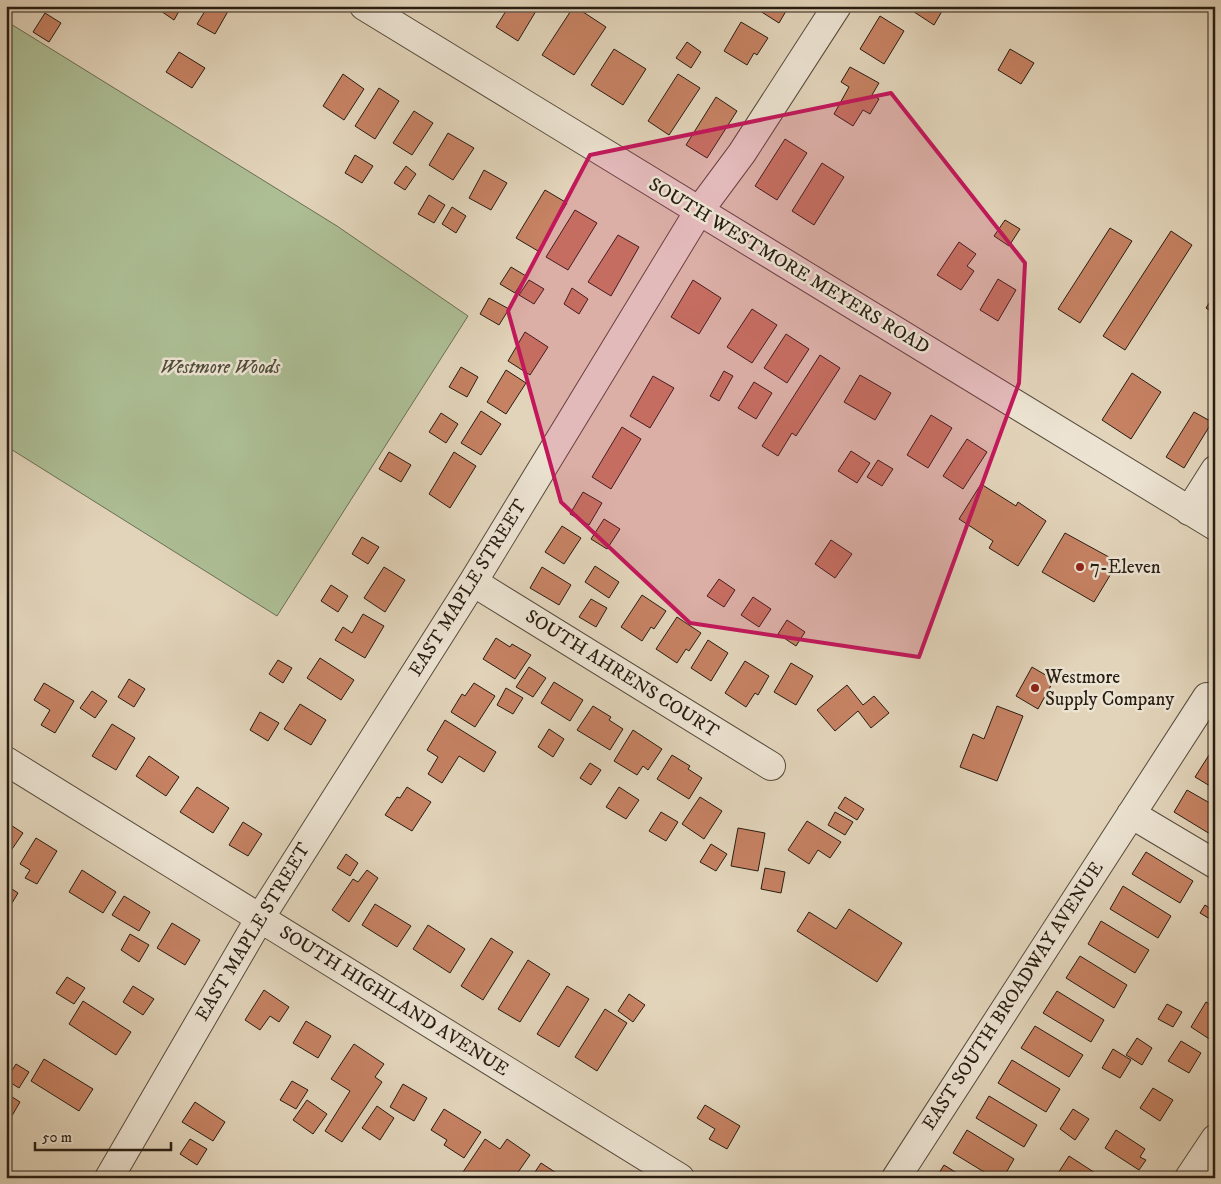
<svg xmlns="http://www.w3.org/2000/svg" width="1221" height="1184" viewBox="0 0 1221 1184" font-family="'IM FELL DW Pica',serif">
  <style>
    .green { fill: #adbe95; stroke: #6a6e54 }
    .building { fill: #c68263; stroke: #281d12 }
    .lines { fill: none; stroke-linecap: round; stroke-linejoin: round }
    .minor-casing { stroke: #564b3c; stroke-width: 30 }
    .minor { stroke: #ece3d2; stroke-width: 28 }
    .marked { fill: #c2185b; fill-opacity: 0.2; stroke: #c2185b; stroke-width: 4; stroke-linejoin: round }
    .poi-dot { fill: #8f2418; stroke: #ece3d2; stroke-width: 2 }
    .labels { text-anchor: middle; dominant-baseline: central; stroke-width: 5; stroke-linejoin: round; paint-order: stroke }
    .street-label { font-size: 19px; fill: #281d12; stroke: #ece3d2 }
    .park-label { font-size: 19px; font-style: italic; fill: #504d39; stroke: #ece3d2 }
    .poi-label { font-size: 19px; fill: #281d12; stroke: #ece3d2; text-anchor: start }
  </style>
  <rect width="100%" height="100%" fill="#e2d4ba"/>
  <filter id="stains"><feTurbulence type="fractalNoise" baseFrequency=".004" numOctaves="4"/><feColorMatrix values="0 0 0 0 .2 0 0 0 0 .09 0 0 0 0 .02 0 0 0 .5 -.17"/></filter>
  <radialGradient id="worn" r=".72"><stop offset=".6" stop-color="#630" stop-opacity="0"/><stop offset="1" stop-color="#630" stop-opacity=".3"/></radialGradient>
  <!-- green -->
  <path class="green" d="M 6,21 L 337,226 L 468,316 L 277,616 L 6,446 Z"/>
  <!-- building -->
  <path class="building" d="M 155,6 L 182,6 L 174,20 L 155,7 Z
    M 208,6 L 231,6 L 215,34 L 197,24 Z
    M 509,6 L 539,6 L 518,41 L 496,27 Z
    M 574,6 L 606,27 L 574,75 L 542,55 Z
    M 752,6 L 789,6 L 779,23 Z
    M 905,6 L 945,6 L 934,25 Z
    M 45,13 L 61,23 L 49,42 L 33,32 Z
    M 880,16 L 904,31 L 884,64 L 860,49 Z
    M 741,22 L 768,38 L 757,55 L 754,53 L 747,65 L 724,51 Z
    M 687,42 L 701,52 L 691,68 L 676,58 Z
    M 614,49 L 646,69 L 623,105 L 591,85 Z
    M 1010,49 L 1034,63 L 1021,84 L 998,70 Z
    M 179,52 L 205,68 L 192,88 L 166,72 Z
    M 850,67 L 879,83 L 872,95 L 879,99 L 870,114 L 863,110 L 853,126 L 834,114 L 849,87 L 841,82 Z
    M 343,74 L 364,89 L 344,120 L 323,106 Z
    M 678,74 L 700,88 L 669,135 L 648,121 Z
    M 379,88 L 399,101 L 375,139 L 355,126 Z
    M 716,97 L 737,111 L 707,158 L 686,145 Z
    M 414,111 L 433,123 L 412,155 L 393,143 Z
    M 448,133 L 474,148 L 453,180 L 429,165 Z
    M 785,139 L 807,153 L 777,200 L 755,186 Z
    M 355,155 L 373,166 L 362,183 L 345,173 Z
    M 822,163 L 844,177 L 814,225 L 792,211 Z
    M 406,166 L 416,174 L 405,190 L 394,183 Z
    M 484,170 L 507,183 L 491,210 L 469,198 Z
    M 545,190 L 567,203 L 538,251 L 516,238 Z
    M 429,195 L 445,205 L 434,223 L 418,214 Z
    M 452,207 L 466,216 L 456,233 L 442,224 Z
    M 575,210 L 597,223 L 568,270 L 546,257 Z
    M 1005,220 L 1020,229 L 1009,246 L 994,236 Z
    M 1110,228 L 1132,241 L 1080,323 L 1058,309 Z
    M 1171,231 L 1192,245 L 1125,350 L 1103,336 Z
    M 618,235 L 639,247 L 611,296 L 588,282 Z
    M 959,242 L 976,254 L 967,266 L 974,271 L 961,290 L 937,275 Z
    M 511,267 L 526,276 L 515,293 L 500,284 Z
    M 998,279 L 1016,290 L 998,321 L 980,310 Z
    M 529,280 L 544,289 L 534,304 L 519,295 Z
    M 693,280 L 721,298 L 699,334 L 671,317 Z
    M 572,288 L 588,299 L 579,314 L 564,304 Z
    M 1215,294 L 1215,314 L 1206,308 Z
    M 489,298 L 509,309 L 499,325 L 480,314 Z
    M 752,309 L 777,325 L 752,363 L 727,347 Z
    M 525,332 L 548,347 L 530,375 L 508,361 Z
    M 786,334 L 809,349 L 787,383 L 764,368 Z
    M 820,355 L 840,368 L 796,436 L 792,433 L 778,456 L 762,446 Z
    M 461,367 L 478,377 L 467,397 L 449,387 Z
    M 506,370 L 526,383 L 506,414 L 487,402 Z
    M 724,371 L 733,376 L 719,401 L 710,396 Z
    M 1132,373 L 1161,392 L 1131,439 L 1102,420 Z
    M 860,375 L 891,393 L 875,420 L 844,402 Z
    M 653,376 L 674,388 L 650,428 L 630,416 Z
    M 754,382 L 772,393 L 756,419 L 738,408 Z
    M 481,411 L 501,424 L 481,455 L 461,443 Z
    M 1194,412 L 1212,422 L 1184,468 L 1166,457 Z
    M 441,413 L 458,424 L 446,443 L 429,432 Z
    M 931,415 L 952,428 L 928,468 L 907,455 Z
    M 622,427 L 641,439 L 611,489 L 592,477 Z
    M 967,439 L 987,452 L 963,489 L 943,476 Z
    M 851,451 L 870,463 L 857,483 L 838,471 Z
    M 389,452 L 411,465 L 401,482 L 379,469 Z
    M 454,452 L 476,466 L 450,508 L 429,494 Z
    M 878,460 L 893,469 L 882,486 L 867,477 Z
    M 981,484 L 1016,506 L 1018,502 L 1046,521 L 1018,566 L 989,548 L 993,541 L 959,519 Z
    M 583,492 L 602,503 L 589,525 L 570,514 Z
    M 604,519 L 620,529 L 607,549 L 591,539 Z
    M 562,526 L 581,538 L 564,564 L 545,552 Z
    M 1065,533 L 1118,562 L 1094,602 L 1042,572 Z
    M 362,537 L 379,547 L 368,564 L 352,554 Z
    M 831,540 L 852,554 L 835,578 L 815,564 Z
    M 595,566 L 619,582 L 609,598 L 585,582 Z
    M 384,567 L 405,580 L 385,612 L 364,598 Z
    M 542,567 L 571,585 L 559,605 L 530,588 Z
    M 719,579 L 735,590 L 724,607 L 707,596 Z
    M 331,585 L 348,596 L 338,612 L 321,601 Z
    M 642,595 L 666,611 L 654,629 L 651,627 L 642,641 L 621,627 Z
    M 753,597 L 771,609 L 759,627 L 741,615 Z
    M 591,599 L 607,608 L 596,627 L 579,617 Z
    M 363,614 L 384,626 L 365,658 L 335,640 L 343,627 L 352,633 Z
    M 677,617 L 701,633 L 689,651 L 686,649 L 677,663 L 656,649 Z
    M 787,620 L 805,632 L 796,646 L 778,634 Z
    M 496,638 L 510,647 L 512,644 L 531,655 L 515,679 L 483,659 Z
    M 708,640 L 728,653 L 711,681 L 691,668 Z
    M 320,658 L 354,680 L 341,700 L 307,678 Z
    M 278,660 L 292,668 L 283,683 L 269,674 Z
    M 745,661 L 769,676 L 758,695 L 755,693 L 746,707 L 725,693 Z
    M 791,663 L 813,676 L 796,705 L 774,692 Z
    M 529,667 L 546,678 L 533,697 L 516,687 Z
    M 1032,667 L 1054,680 L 1038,709 L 1016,696 Z
    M 129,679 L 145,689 L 134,707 L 118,697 Z
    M 554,682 L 583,700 L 570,721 L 541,703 Z
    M 44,683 L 74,701 L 55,733 L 41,725 L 50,710 L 34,700 Z
    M 474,683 L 495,696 L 475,727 L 451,712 L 462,694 L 465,696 Z
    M 847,685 L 863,705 L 874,696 L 889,713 L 871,728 L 858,711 L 835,731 L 817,710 Z
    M 506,688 L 523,698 L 513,714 L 497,705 Z
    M 92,691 L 107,701 L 95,718 L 80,708 Z
    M 300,704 L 326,720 L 311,745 L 284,729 Z
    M 593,706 L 611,717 L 609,720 L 623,729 L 610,750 L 577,730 Z
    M 997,706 L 1023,716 L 997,781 L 960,767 L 973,734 L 984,739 Z
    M 260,712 L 279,723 L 268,741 L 250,730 Z
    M 445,720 L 496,752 L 484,772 L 459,756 L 442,783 L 428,774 L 438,757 L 427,750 Z
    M 112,724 L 135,738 L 116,770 L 92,756 Z
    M 549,729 L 564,739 L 553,757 L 538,747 Z
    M 633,730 L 662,749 L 648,770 L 643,766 L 637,775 L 614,761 Z
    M 672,755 L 690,766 L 688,769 L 702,778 L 689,799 L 657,779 Z
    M 1209,755 L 1215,758 L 1215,789 L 1195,777 Z
    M 149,756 L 179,777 L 166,796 L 136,776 Z
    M 590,763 L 601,770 L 591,785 L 580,778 Z
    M 197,787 L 229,808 L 213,833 L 180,812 Z
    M 407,787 L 431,802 L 412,831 L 385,815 L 397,797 L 400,798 Z
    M 619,787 L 639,800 L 626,819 L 606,807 Z
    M 1187,790 L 1215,806 L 1215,837 L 1174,812 Z
    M 700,797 L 722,811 L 704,839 L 682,824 Z
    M 845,797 L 864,809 L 857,820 L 838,808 Z
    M 661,812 L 678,822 L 666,841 L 649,831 Z
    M 835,812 L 853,822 L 845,835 L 828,825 Z
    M 807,821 L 841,842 L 830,858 L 818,850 L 809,864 L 788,850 Z
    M 6,822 L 23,833 L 6,858 Z
    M 243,822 L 262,834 L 248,856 L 229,845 Z
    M 738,828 L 765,833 L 758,871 L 731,866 Z
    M 36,838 L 57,851 L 37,884 L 25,878 L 30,870 L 20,864 Z
    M 711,844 L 727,854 L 716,871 L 700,862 Z
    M 1146,852 L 1193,881 L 1180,903 L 1132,874 Z
    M 346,854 L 358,863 L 350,876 L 337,868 Z
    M 765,868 L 785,872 L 781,893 L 761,889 Z
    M 82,870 L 116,892 L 103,913 L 69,892 Z
    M 367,870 L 378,878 L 349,922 L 332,910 L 353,879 L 358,882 Z
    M 6,885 L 18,893 L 6,913 Z
    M 1123,886 L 1171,916 L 1158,938 L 1110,909 Z
    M 124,896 L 150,912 L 139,931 L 112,915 Z
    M 1215,902 L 1215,922 L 1200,913 L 1205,905 L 1211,909 Z
    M 375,904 L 411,926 L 397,947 L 362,925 Z
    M 849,909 L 902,943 L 877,982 L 797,931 L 809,912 L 836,929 Z
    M 1101,921 L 1149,950 L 1135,973 L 1088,944 Z
    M 172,923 L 200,940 L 185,965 L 157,948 Z
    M 428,925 L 465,949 L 450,973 L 413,949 Z
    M 130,934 L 149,945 L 139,962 L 121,950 Z
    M 491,938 L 513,952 L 483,1000 L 461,986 Z
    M 1080,956 L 1127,985 L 1114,1008 L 1066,978 Z
    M 528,960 L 550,974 L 520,1022 L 498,1009 Z
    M 67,977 L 85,988 L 74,1004 L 56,993 Z
    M 133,986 L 154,999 L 143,1015 L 123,1002 Z
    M 567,986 L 589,999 L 559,1047 L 537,1034 Z
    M 264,990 L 289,1007 L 279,1022 L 270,1016 L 260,1030 L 245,1020 Z
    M 1057,991 L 1104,1020 L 1091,1042 L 1043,1013 Z
    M 629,994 L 645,1005 L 633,1022 L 618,1011 Z
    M 83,1001 L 131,1032 L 116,1055 L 69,1024 Z
    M 1206,1002 L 1215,1007 L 1214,1042 L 1191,1027 Z
    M 1167,1004 L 1182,1012 L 1173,1027 L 1158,1019 Z
    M 605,1009 L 627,1023 L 597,1071 L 575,1057 Z
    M 306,1021 L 331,1036 L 318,1058 L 293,1043 Z
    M 1035,1026 L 1083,1055 L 1069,1077 L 1021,1048 Z
    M 1137,1038 L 1152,1048 L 1142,1065 L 1126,1055 Z
    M 1181,1041 L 1201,1053 L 1189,1073 L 1168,1061 Z
    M 354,1044 L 384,1064 L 375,1077 L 382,1082 L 342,1142 L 325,1131 L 350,1091 L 331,1079 Z
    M 1113,1049 L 1131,1060 L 1120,1078 L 1102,1068 Z
    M 44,1059 L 93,1089 L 79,1111 L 31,1081 Z
    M 1012,1060 L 1060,1089 L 1046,1112 L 998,1083 Z
    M 16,1064 L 29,1072 L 19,1088 L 6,1080 Z
    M 292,1081 L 308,1090 L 296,1109 L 280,1100 Z
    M 403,1084 L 427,1098 L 414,1121 L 390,1107 Z
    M 1153,1088 L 1173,1100 L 1160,1121 L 1140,1108 Z
    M 6,1093 L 20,1102 L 6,1126 Z
    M 989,1096 L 1037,1125 L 1024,1147 L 976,1118 Z
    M 307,1100 L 327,1114 L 313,1134 L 293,1120 Z
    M 195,1102 L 225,1122 L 213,1141 L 182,1122 Z
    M 705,1105 L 740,1126 L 727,1149 L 709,1139 L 715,1129 L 697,1118 Z
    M 377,1106 L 394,1118 L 380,1140 L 362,1128 Z
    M 444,1109 L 481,1132 L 464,1158 L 444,1145 L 447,1140 L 431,1130 Z
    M 1073,1109 L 1089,1119 L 1075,1140 L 1060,1129 Z
    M 967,1130 L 1014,1159 L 1003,1178 L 994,1178 L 953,1153 Z
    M 1116,1130 L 1145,1149 L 1140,1157 L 1146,1160 L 1139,1170 L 1105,1148 Z
    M 190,1139 L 207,1149 L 197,1165 L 180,1154 Z
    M 485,1139 L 500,1149 L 507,1139 L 530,1155 L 514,1178 L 503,1178 L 495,1172 L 492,1178 L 459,1178 Z
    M 1069,1156 L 1103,1178 L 1055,1178 Z
    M 541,1163 L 558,1174 L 555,1178 L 531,1178 Z
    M 944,1165 L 965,1178 L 936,1178 Z"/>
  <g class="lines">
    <defs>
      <path id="minor" d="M 364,6 L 1215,526
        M 1189,511 L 1215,470
        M 473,582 L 771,766
        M 6,761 L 680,1178
        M 1131,814 L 1215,864
        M 109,1178 L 260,918 L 473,582 L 699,211 L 742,153 L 837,6
        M 896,1178 L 1207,697
        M 1189,1178 L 1215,1139"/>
    </defs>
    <!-- minor casing -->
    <use href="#minor" class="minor-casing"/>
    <!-- minor -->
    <use href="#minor" class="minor"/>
  </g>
  <!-- marked area -->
  <path class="marked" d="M 891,93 L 1025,263 L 1019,383 L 919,657 L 690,623 L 561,502 L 508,311 L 590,155 Z"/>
  <!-- markers -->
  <g class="poi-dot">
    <circle cx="1080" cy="567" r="5"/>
    <circle cx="1035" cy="688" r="5"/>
  </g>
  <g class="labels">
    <!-- street labels -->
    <g class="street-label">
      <text transform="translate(789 266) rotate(31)">SOUTH WESTMORE MEYERS ROAD</text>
      <text transform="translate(468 588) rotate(-58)">EAST MAPLE STREET</text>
      <text transform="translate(622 674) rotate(32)">SOUTH AHRENS COURT</text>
      <text transform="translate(253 932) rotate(-59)">EAST MAPLE STREET</text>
      <text transform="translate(1013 996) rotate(-57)">EAST SOUTH BROADWAY AVENUE</text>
      <text transform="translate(394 1001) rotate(32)">SOUTH HIGHLAND AVENUE</text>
    </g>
    <!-- park labels -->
    <g class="park-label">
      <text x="220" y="367">Westmore Woods</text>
    </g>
    <!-- poi labels -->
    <g class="poi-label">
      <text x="1090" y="567">7-Eleven</text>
      <text x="1045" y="677">Westmore<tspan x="1045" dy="22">Supply Company</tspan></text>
    </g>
  </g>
  <!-- margin -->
  <rect width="1221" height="1184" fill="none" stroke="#e2d4ba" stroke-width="25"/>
  <rect x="8" y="8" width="1206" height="1169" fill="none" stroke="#281d12" stroke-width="2.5"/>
  <rect x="12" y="12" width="1196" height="1159" fill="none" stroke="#281d12"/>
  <!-- scale -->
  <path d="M35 1142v8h136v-8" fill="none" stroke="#281d12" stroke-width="2.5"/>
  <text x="42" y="1142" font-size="15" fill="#281d12" stroke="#ece3d2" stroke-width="4" paint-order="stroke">50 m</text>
  <rect width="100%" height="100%" filter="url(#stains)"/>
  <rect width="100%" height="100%" fill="url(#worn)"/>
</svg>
